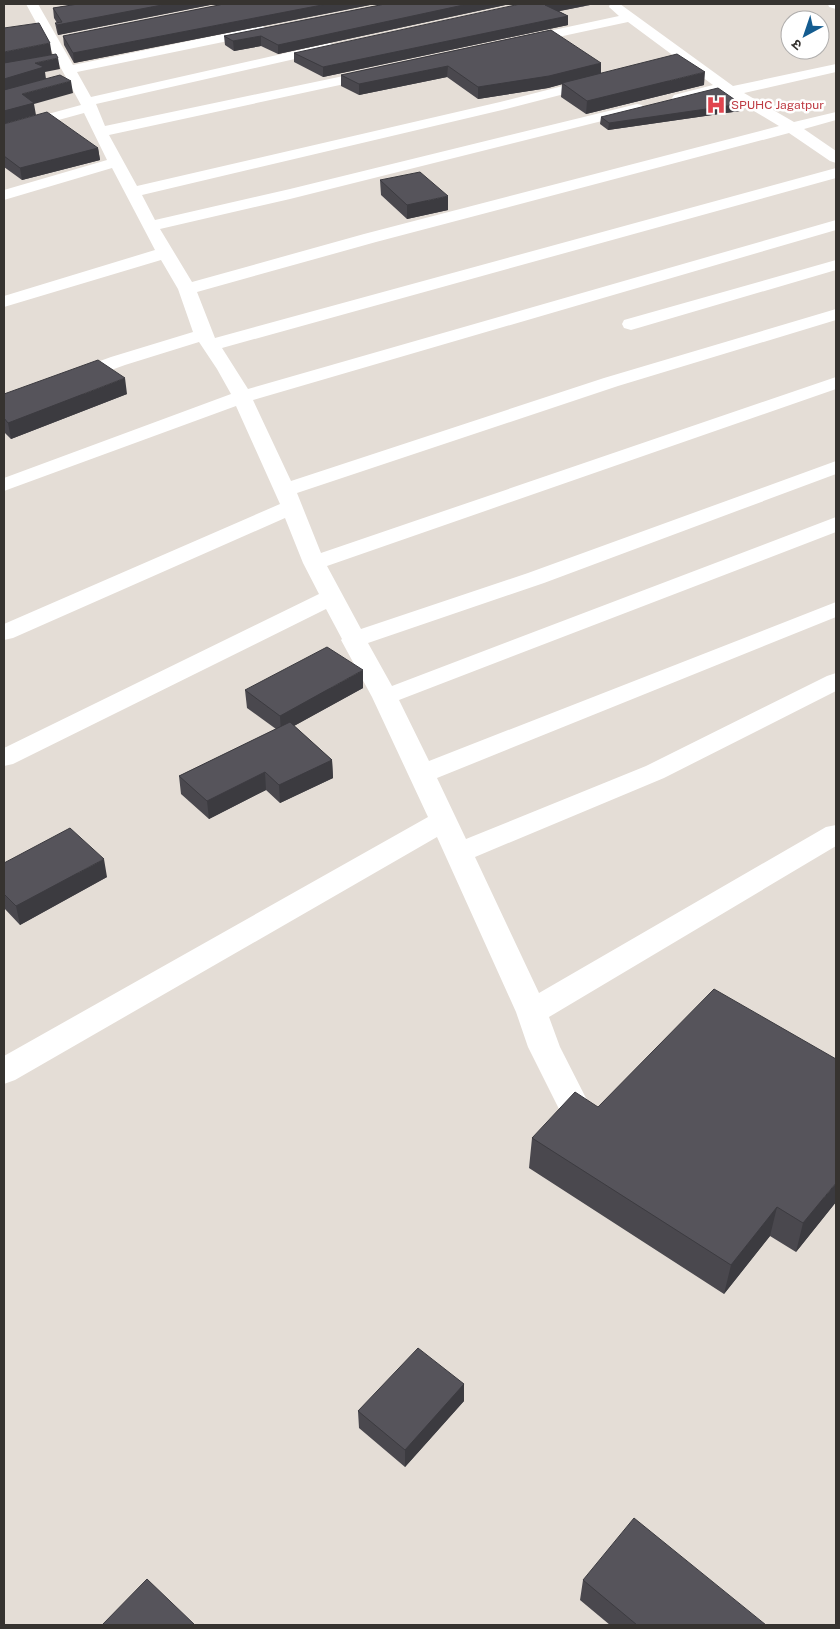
<svg xmlns="http://www.w3.org/2000/svg" width="840" height="1629" viewBox="0 0 840 1629" font-family="'Public Sans','Noto Sans Devanagari',sans-serif">
  <style>
    .lines { fill: none; stroke-linecap: round; stroke-linejoin: round }
    .minor { fill: #fff; fill-rule: evenodd }
    .wall { fill: #4a484e }
    .shaded-wall { fill: #3c3b40 }
    .building { fill: #56545b; stroke: #3c3b40 }
    .labels { text-anchor: middle; dominant-baseline: central; stroke-width: 5; stroke-linejoin: round; paint-order: stroke }
    .far-health-label { font-size: 12px; fill: #be3a42; stroke: #fff; text-anchor: start }
  </style>
  <rect width="100%" height="100%" fill="#e4ddd6"/>
  <g class="lines">
    <!-- minor -->
    <path class="minor" d="M 26,4 L 38,4 L 73,65 L 262,26 L 269,30 L 262,34 L 77,72 L 91,97 L 330,43 L 337,47 L 330,51 L 96,104 L 105,126 L 377,69 L 384,73 L 377,77 L 109,135 L 137,186 L 500,102 L 598,77 L 603,78 L 605,81 L 603,84 L 502,110 L 142,195 L 155,220 L 290,189 L 637,104 L 642,105 L 644,108 L 642,111 L 290,199 L 160,229 L 192,282 L 364,234 L 779,126 L 722,92 L 679,102 L 674,101 L 672,98 L 674,95 L 713,85 L 628,22 L 521,45 L 514,41 L 521,37 L 619,16 L 609,7 L 610,4 L 620,4 L 733,86 L 836,64 L 836,72 L 744,93 L 794,122 L 836,112 L 836,120 L 804,129 L 836,151 L 836,163 L 830,161 L 789,133 L 376,242 L 197,292 L 215,338 L 836,168 L 836,178 L 222,348 L 248,389 L 836,220 L 836,230 L 253,400 L 291,481 L 604,378 L 836,309 L 836,320 L 618,386 L 297,493 L 321,553 L 836,377 L 836,389 L 327,566 L 361,629 L 528,573 L 836,461 L 836,474 L 544,583 L 368,643 L 392,686 L 836,517 L 836,532 L 399,700 L 429,761 L 836,602 L 836,617 L 437,778 L 466,839 L 646,766 L 827,676 L 836,673 L 836,691 L 664,778 L 475,857 L 539,993 L 826,827 L 836,825 L 836,846 L 549,1017 L 560,1047 L 589,1104 L 585,1113 L 573,1117 L 561,1113 L 528,1047 L 516,1012 L 437,837 L 15,1080 L 4,1084 L 4,1056 L 428,817 L 372,697 L 341,640 L 342,639 L 326,609 L 13,764 L 4,766 L 4,748 L 319,594 L 303,563 L 285,518 L 13,638 L 4,640 L 4,624 L 280,504 L 236,406 L 4,491 L 4,478 L 231,394 L 217,369 L 199,342 L 125,365 L 4,409 L 4,396 L 111,357 L 193,332 L 178,289 L 161,260 L 4,307 L 4,296 L 155,250 L 112,168 L 4,200 L 4,190 L 107,160 L 84,113 L 4,135 L 4,126 L 81,105 Z
      M 828,4 L 836,4 L 836,9 L 829,7 Z
      M 836,260 L 836,270 L 638,328 L 631,330 L 624,328 L 622,324 L 624,320 Z"/>
  </g>
  <!-- wall -->
  <path class="wall" d="M 78,4 L 215,4 L 58,35 L 57,32 L 55,23 L 57,23 L 54,18 L 53,8 Z
    M 224,4 L 375,4 L 74,63 L 64,45 L 63,36 Z
    M 385,4 L 510,4 L 278,54 L 261,46 L 234,51 L 225,45 L 224,36 Z
    M 595,4 L 559,11 L 568,16 L 568,25 L 323,77 L 294,62 L 294,53 Z
    M 551,30 L 601,73 L 704,85 L 586,114 L 561,97 L 562,84 L 548,88 L 478,99 L 447,77 L 359,95 L 341,86 L 341,75 Z
    M 741,104 L 740,111 L 608,130 L 600,124 L 601,117 Z
    M 4,124 L 98,148 L 100,160 L 22,180 L 4,167 Z
    M 380,180 L 448,210 L 407,219 L 381,195 Z
    M 4,394 L 127,394 L 11,439 L 4,432 Z
    M 363,688 L 294,726 L 332,760 L 333,778 L 280,803 L 266,790 L 209,819 L 181,794 L 179,776 L 276,729 L 247,708 L 245,690 Z
    M 4,863 L 107,877 L 20,925 L 4,908 Z
    M 598,1107 L 836,1202 L 796,1252 L 770,1236 L 724,1294 L 529,1168 L 532,1138 Z
    M 464,1384 L 464,1401 L 405,1467 L 359,1428 L 358,1411 Z
    M 583,1580 L 766,1625 L 610,1625 L 580,1600 Z"/>
  <!-- shaded-wall -->
  <path class="shaded-wall" d="M 167,4 L 215,4 L 58,35 L 57,25 Z
    M 327,4 L 375,4 L 74,63 L 73,53 Z
    M 468,4 L 510,4 L 278,54 L 278,45 Z
    M 551,4 L 595,4 L 545,14 L 545,5 Z
    M 568,16 L 568,25 L 323,77 L 323,67 Z
    M 261,36 L 261,46 L 234,51 L 233,41 Z
    M 50,43 L 52,55 L 4,64 L 4,52 Z
    M 58,58 L 60,69 L 45,72 L 46,79 L 4,91 L 4,79 L 35,63 Z
    M 601,63 L 601,74 L 548,88 L 478,99 L 478,87 Z
    M 448,66 L 447,77 L 359,95 L 359,84 Z
    M 705,72 L 704,85 L 586,114 L 587,101 Z
    M 71,81 L 73,93 L 34,104 L 36,115 L 4,124 L 4,111 L 22,94 Z
    M 741,104 L 740,111 L 608,130 L 609,123 Z
    M 98,148 L 100,160 L 22,180 L 20,168 Z
    M 448,196 L 448,210 L 407,219 L 407,205 Z
    M 125,378 L 127,394 L 11,439 L 8,423 Z
    M 363,670 L 363,688 L 281,733 L 280,716 Z
    M 332,760 L 333,778 L 280,803 L 279,785 Z
    M 265,772 L 266,790 L 209,819 L 207,801 Z
    M 104,859 L 107,877 L 20,925 L 16,906 Z
    M 836,1183 L 836,1202 L 796,1252 L 803,1223 Z
    M 777,1207 L 770,1236 L 724,1294 L 731,1265 Z
    M 464,1384 L 464,1401 L 405,1467 L 405,1450 Z"/>
  <!-- building -->
  <path class="building" d="M 78,4 L 167,4 L 57,25 L 55,23 L 62,22 L 53,8 Z
    M 224,4 L 327,4 L 73,53 L 63,36 Z
    M 385,4 L 468,4 L 278,45 L 261,36 L 233,41 L 224,36 Z
    M 520,4 L 551,4 L 545,5 L 568,16 L 323,67 L 294,53 Z
    M 39,23 L 50,43 L 4,52 L 4,28 Z
    M 551,30 L 601,63 L 549,76 L 478,87 L 448,66 L 359,84 L 341,75 Z
    M 56,54 L 58,58 L 35,63 L 44,67 L 4,79 L 4,63 Z
    M 677,54 L 705,72 L 587,101 L 562,83 Z
    M 60,75 L 71,81 L 22,94 L 34,103 L 4,111 L 4,90 Z
    M 718,88 L 741,104 L 609,123 L 601,117 Z
    M 47,112 L 98,148 L 20,168 L 4,156 L 4,124 Z
    M 420,172 L 448,196 L 407,205 L 380,180 Z
    M 98,360 L 125,378 L 8,423 L 4,418 L 4,394 Z
    M 327,647 L 363,670 L 280,716 L 245,690 Z
    M 290,722 L 332,760 L 279,785 L 265,772 L 207,801 L 179,776 Z
    M 70,828 L 104,859 L 16,906 L 4,894 L 4,863 Z
    M 714,989 L 836,1059 L 836,1183 L 803,1223 L 777,1207 L 731,1265 L 532,1138 L 575,1092 L 598,1107 Z
    M 418,1348 L 464,1384 L 405,1450 L 358,1411 Z
    M 634,1518 L 766,1625 L 637,1625 L 583,1580 Z
    M 147,1579 L 195,1625 L 102,1625 Z"/>
  <!-- icons -->
  <defs>
    <symbol id="hospital-bare" viewBox="-9 -9 18 18"><path d="M-5-5h3v3.5h4V-5h3V5h-3V1.5h-4V5h-3Z" fill="#e0444e" stroke="#fff" stroke-width="2.5" paint-order="stroke"/></symbol>
  </defs>
  <g fill-rule="evenodd">
    <use href="#hospital-bare" x="702" y="91" width="28" height="28"/>
  </g>
  <g class="labels">
    <!-- far-health labels -->
    <g class="far-health-label">
      <text x="731" y="105">SPUHC Jagatpur</text>
    </g>
  </g>
  <!-- border -->
  <rect width="840" height="1629" fill="none" stroke="#363330" stroke-width="10"/>
  <!-- north arrow -->
  <g transform="translate(805 35) rotate(220)"><circle r="24" fill="#ffffff" stroke="#afadac"/>
  <path d="M0-4L9 19L0 12L-9 19Z" fill="#145c90"/>
  <text y="-8" font-size="14" font-weight="bold" text-anchor="middle" fill="#363330">उ</text>
  </g>
</svg>
